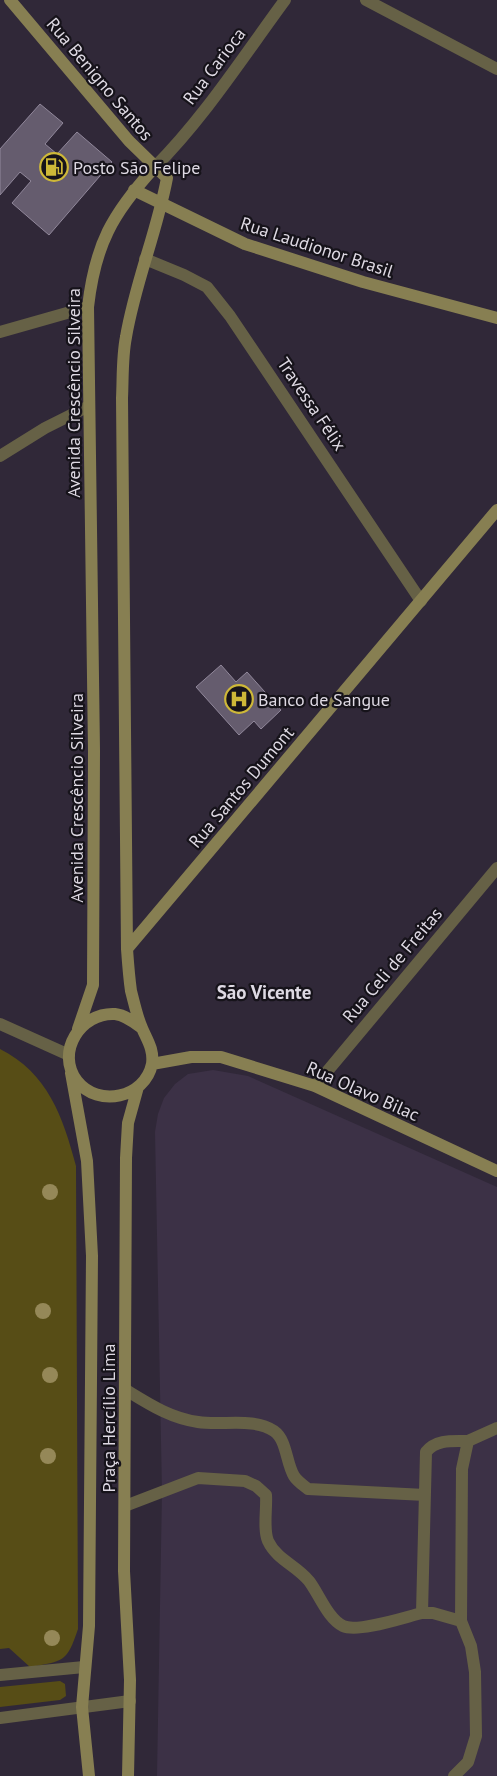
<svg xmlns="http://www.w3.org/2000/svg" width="497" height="1776" viewBox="0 0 497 1776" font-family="'PT Sans',sans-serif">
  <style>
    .built { fill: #3c3146 }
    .green { fill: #574d16 }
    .building { fill: #655c6e; stroke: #91889b }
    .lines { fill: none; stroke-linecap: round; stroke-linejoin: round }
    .lane { stroke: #666146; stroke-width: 12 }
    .street { stroke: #666146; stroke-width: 12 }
    .secondary { stroke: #877f52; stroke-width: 12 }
    .tree { fill: #958858 }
    .labels { text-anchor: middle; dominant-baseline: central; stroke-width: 4.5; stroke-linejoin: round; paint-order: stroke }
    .street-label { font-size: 18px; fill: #ded9e3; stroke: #16131a }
    .poi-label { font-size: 18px; fill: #ded9e3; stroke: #16131a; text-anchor: start }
    .neighbourhood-label { font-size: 19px; font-weight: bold; fill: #ded9e3; stroke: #16131a }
  </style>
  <rect width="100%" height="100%" fill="#302838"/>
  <!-- built -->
  <path class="built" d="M 213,1070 L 248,1076 L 497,1187 L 497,1776 L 157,1776 L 162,1492 L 155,1132 L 158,1114 L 164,1098 L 175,1084 L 188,1074 Z"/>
  <!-- green -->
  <path class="green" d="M 0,1049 C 48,1073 63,1117 76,1166 L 78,1629 C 67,1662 64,1661 30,1667 L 9,1648 L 0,1649 Z
    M 60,1681 L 65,1684 L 66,1696 L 60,1700 L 0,1707 L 0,1687 Z"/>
  <!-- building -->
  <path class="building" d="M 40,104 L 63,123 L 45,144 L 57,154 L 77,132 L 112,162 L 49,235 L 12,203 L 31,181 L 20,172 L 0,195 L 0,149 Z
    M 221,665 L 236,682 L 247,672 L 281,710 L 261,729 L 254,721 L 239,735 L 196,687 Z"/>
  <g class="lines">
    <!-- lane -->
    <path class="lane" d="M 126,1390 C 149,1404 170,1418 198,1422 C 222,1426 253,1417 274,1431 C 287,1440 286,1463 294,1476 C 297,1481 303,1485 308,1489 L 425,1495
      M 125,1506 L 198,1478 L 245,1481 L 256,1486 L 266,1495 C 267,1508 263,1529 268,1541 C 277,1560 296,1565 309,1581 C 319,1594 328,1619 343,1626 C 358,1633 405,1617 422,1613 L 433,1613 L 461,1621
      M 422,1613 L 426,1452 C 436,1439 453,1441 468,1441
      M 454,1776 L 468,1762 L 476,1736 L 475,1672 L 471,1646 L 461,1621 L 462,1469 L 468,1441 L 497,1428"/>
    <!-- street -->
    <path class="street" d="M 366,0 L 497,69
      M 154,168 C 204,118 243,57 285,0
      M 145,259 L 184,275 L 207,287 L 230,316 L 421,601
      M 0,332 L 88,307
      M 0,456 L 45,428 L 89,406
      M 0,1024 L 69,1055
      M 315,1086 L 497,868
      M 0,1675 L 84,1667
      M 0,1718 L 130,1701"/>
    <!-- secondary -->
    <path class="secondary" d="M 10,0 L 129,141 L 167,178 C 157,232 135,283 126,337 C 122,357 123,378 122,398 L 127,949 C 128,963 129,977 131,991 C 134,1002 137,1017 142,1028 C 147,1040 154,1049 152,1064 C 145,1098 98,1108 77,1081 C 55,1052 81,1012 115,1014 C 125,1015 134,1022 142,1028
      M 134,190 L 245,244 L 363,282 L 497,318
      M 127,949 L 497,510
      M 78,1029 L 93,985 L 94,751 L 88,307 C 95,245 112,214 154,168
      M 152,1064 L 191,1057 L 221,1057 L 315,1086 L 497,1171
      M 71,1073 L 87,1161 L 92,1256 L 89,1626 L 82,1707 L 89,1776
      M 128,1776 L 130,1680 L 124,1571 L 126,1158 L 128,1123 L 138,1087"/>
  </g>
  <!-- trees -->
  <g class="tree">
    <circle cx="50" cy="1192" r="8"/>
    <circle cx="43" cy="1311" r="8"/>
    <circle cx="50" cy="1375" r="8"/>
    <circle cx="48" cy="1456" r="8"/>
    <circle cx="52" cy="1638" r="8"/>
  </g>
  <!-- icons -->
  <defs>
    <symbol id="fuel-ring" viewBox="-11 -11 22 22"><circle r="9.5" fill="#16131a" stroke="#ceb838" stroke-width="1.5"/><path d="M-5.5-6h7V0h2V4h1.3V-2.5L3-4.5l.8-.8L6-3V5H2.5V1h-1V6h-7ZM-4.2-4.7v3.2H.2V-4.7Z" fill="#ceb838"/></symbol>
    <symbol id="hospital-ring" viewBox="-11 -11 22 22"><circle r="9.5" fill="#16131a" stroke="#ceb838" stroke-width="1.5"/><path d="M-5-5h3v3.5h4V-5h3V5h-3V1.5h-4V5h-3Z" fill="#ceb838"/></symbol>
  </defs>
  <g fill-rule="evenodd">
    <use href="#fuel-ring" x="38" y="151" width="32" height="32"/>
    <use href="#hospital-ring" x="223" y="683" width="32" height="32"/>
  </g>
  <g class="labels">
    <!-- street labels -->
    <g class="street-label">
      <text transform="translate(214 66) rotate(-53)">Rua Carioca</text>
      <text transform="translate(100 79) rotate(50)">Rua Benigno Santos</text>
      <text transform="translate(317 247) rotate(18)">Rua Laudionor Brasil</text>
      <text transform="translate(73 393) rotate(-90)">Avenida Crescêncio Silveira</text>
      <text transform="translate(312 404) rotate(56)">Travessa Félix</text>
      <text transform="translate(241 787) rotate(-50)">Rua Santos Dumont</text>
      <text transform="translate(76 798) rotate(-90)">Avenida Crescêncio Silveira</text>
      <text transform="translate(392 965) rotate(-50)">Rua Celi de Freitas</text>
      <text transform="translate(363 1091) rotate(24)">Rua Olavo Bilac</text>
      <text transform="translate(108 1418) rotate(-90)">Praça Hercílio Lima</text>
    </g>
    <!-- poi labels -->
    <g class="poi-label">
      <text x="73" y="167">Posto São Felipe</text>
      <text x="258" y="699">Banco de Sangue</text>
    </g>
    <!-- neighbourhood labels -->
    <g class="neighbourhood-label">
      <text x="264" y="992">São Vicente</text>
    </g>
  </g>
</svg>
